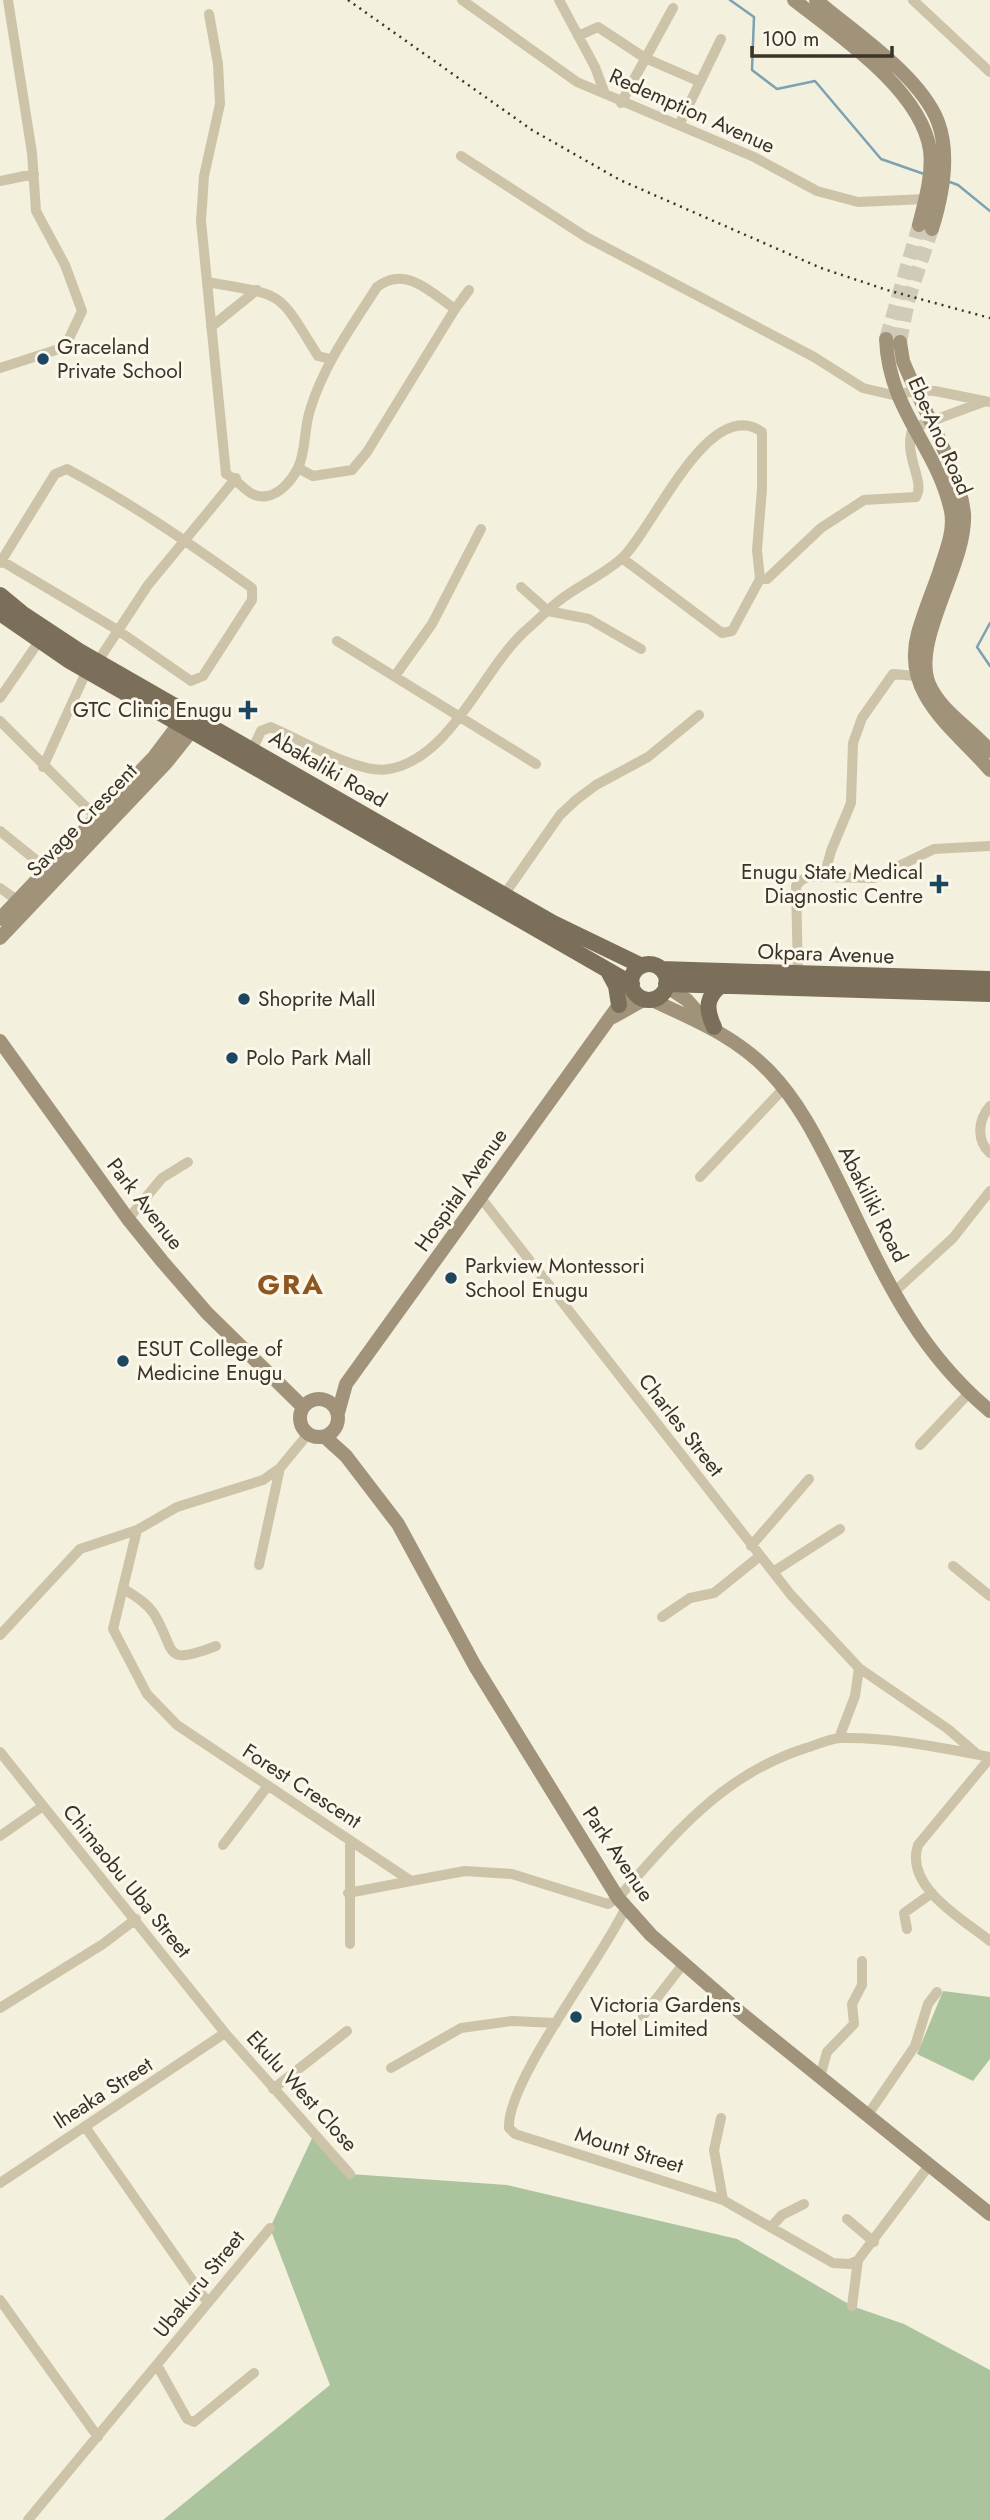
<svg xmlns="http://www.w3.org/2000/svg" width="990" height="2520" viewBox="0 0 990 2520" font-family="Jost,sans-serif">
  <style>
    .green { fill: #acc49d }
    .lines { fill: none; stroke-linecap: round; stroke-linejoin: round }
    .stream { stroke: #7ca1b2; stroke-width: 2.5 }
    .secondary-tunnel { stroke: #cfcaba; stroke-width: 14; stroke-dasharray: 14 7; stroke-linecap: butt }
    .street { stroke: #cdc3a9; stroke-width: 10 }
    .secondary { stroke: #a1937a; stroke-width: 14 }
    .primary { stroke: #7c6f5a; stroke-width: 16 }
    .rail { stroke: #3a3329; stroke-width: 2.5; stroke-dasharray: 2 5; stroke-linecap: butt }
    .poi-dot { fill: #1d475e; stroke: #fbf8eb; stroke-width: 2.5 }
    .labels { text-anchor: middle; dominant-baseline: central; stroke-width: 6; stroke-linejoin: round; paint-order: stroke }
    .street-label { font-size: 21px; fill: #3a3329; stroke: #fbf8eb }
    .poi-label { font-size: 21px; fill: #3a3329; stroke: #fbf8eb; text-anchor: start }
    .district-label { font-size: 28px; font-weight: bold; letter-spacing: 2px; fill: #8d571f; stroke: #fbf8eb }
  </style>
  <rect width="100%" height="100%" fill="#f4f0de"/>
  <!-- green -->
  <path class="green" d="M 943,1991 L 990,1997 L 990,2059 L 973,2081 L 917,2054 Z
    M 314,2134 L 350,2174 L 507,2185 L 737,2239 L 852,2306 L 904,2324 L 990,2370 L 990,2520 L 163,2520 L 330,2385 L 270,2228 Z"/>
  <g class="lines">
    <!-- stream -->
    <path class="stream" d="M 730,0 L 754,17 L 752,70 L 777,89 L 815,81 L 881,159 L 924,174
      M 947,181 L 958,185 L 990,211
      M 990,623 L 977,647 L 990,666"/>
    <!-- secondary-tunnel -->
    <path class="secondary-tunnel" d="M 886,339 L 919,225
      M 900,342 L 908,301 L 932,229"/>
    <!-- street -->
    <path class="street" d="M 462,0 L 577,82 L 754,157 L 817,191 L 858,202 L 926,199
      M 559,0 L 595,67 L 605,94
      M 913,0 L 990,72
      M 209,14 L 218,64 L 220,104 L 204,176 L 201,221 L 226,474 C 240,480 249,500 267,496 C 280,494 292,480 298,468 C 306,451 304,428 310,410 C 324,364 352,326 377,287 C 406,265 430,292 455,309
      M 578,36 L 598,27 L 645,58 L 698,81
      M 621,103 L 673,8
      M 680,123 L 721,39
      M 461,156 L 586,237 L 814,357 L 863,388 L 897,396 L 915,390 L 935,391 L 990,402
      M 0,181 L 34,174
      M 207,282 C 285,296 276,288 318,356 L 330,359
      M 211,327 L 257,290
      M 0,368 L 65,347 L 82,311 L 65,265 L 36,211 L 32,153 L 8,0
      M 298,468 L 313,476 L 352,470 L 367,452 L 455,309 L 469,290
      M 0,563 L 55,474 L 67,469 C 133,504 192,545 252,588 L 252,600 L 203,676 L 191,681 L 116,629 L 2,561
      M 760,579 L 767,579 L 821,528 L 864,500 L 916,497 C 926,481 902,455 913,428 L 983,402
      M 521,587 L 548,611 L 589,619 L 641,649
      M 337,641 L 536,764
      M 98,661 L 148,585 L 236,478
      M 395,676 L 432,624 L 481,529
      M 0,698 L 42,637
      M 0,721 L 97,818
      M 252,750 L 261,731 L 271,727 C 301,740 359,775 389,769 C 451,758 482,671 524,632 C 537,621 550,607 564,597 C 582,584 604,574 621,559 C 653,531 708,394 762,432 L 762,489 L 757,550 L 760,579 L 732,631 L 722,633 L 622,558
      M 43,767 L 87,670
      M 0,831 L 47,869
      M 824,877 L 874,878 L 934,849 L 990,846
      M 0,888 L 17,900
      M 504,895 L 560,815 L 576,800 L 596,785 L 648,757 L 699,715
      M 798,974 L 796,886 C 804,875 812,876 824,877 L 831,851 L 851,803 L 853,743 L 862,718 L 893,674 L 916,676
      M 990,1106 C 978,1120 976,1140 990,1153
      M 700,1177 L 784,1088
      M 481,1198 L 791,1595 L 859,1668 L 948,1729 L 977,1754
      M 128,1219 L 162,1178 L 188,1162
      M 894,1292 L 953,1238 L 990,1191
      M 920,1445 L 969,1393
      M 137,1530 L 113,1629 L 147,1694 L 177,1725 L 411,1881 L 465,1871 L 512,1874 L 608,1904 L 618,1898 C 675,1834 721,1775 806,1748 C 817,1745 830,1738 842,1738 C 890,1737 943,1748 990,1757
      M 751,1546 L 809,1479
      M 259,1565 L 280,1468
      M 953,1566 L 990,1596
      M 773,1572 L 840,1529
      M 124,1589 C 135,1596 147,1603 154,1614 C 177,1651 161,1667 216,1646
      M 662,1617 L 690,1598 L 714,1593 L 760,1556
      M 0,1635 L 80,1549 L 137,1530 L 177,1507 L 263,1480 L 280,1468 L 308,1434
      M 839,1738 L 855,1696 L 859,1668
      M 0,1752 L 225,2033 L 350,2174
      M 990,1758 L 918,1845 C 904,1887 963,1919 990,1941
      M 0,1836 L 43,1806
      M 223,1845 L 267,1787
      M 348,1893 L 411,1881
      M 626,1907 C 604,1956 506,2082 509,2128 L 515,2134 L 723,2200 L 833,2263 L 850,2264 L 858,2260 L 928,2167
      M 907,1929 L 904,1913 L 932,1893
      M 350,1944 L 350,1840
      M 0,2008 L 103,1944 L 136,1919
      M 643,2016 L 684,1963
      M 391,2068 L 461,2028 L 512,2021 L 556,2023
      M 820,2077 L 827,2052 L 854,2024 L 852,2004 L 862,1985 L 862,1961
      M 273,2089 L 347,2031
      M 867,2116 L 915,2046 L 928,2004 L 937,1992
      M 721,2118 L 714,2150 L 723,2200
      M 86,2128 L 208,2303
      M 0,2183 L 225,2033
      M 847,2219 L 874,2242
      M 771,2227 L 782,2215 L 804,2204
      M 0,2300 L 98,2437
      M 852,2306 L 858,2260
      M 157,2365 L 187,2419 L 194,2422 L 254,2373
      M 28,2520 L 270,2228"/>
    <!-- secondary -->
    <path class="secondary" d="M 794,0 C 840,36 921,90 930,150 C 933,175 925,201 919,225
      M 816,0 C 853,32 920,75 938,122 C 950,154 942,197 932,229
      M 886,339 C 889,412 937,446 951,511 C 955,532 945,553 939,573 C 932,593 924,612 918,633 C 901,695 955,729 990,770
      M 900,342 L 903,361 C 920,405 960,469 964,514 C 967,564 911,640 929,684 C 940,711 972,729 990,751
      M 0,919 L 154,757 L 185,716
      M 0,938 L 166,763 L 198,723
      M 666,986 L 687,1000 L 708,1024
      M 652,1000 C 695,1020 735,1036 769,1071 C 800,1103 819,1143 839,1183 C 882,1270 913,1347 990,1411
      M 613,1017 L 645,999
      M 0,1041 L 128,1219 L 162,1261 L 207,1313 L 303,1407
      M300 1418a19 19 0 1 1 38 0a19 19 0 1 1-38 0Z
      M 338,1413 L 346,1384 L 632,987
      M 325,1437 L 346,1456 L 398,1524 L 475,1666 L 618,1898 L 651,1935 L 742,2014 L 990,2214"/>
    <!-- primary -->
    <path class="primary" d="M 0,595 L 23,614 L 79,651 L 553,923 L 642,966
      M 0,613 L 68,660 L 632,984
      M631 982a18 18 0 1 1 36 0a18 18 0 1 1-36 0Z
      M 661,969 L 990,979
      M 609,973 L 616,986 L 619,1005
      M 666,984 L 990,994
      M 714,1027 C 705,1008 706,996 724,983"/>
    <!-- rail -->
    <path class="rail" d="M 348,0 L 532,130 L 620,180 L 821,268 L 887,290 L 990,318"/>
  </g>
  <!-- markers -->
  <g class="poi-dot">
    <circle cx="43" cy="359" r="7"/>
    <path d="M244.5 699.5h7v7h7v7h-7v7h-7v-7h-7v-7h7z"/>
    <path d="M935.5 873.5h7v7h7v7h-7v7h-7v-7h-7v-7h7z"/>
    <circle cx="244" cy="999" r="7"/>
    <circle cx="232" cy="1058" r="7"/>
    <circle cx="451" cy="1278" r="7"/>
    <circle cx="123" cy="1361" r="7"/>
    <circle cx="576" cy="2017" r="7"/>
  </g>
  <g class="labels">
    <!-- street labels -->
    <g class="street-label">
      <text transform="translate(692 111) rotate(24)">Redemption Avenue</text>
      <text transform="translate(940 436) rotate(66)">Ebe-Ano Road</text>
      <text transform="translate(328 769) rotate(30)">Abakaliki Road</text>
      <text transform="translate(82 820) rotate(-46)">Savage Crescent</text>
      <text transform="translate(826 954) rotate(2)">Okpara Avenue</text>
      <text transform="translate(461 1190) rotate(-55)">Hospital Avenue</text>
      <text transform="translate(145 1204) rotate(52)">Park Avenue</text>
      <text transform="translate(873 1204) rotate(63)">Abakiliki Road</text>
      <text transform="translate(681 1425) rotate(52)">Charles Street</text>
      <text transform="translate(302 1786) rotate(33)">Forest Crescent</text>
      <text transform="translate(618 1854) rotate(56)">Park Avenue</text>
      <text transform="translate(127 1881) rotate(51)">Chimaobu Uba Street</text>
      <text transform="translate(302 2091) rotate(48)">Ekulu West Close</text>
      <text transform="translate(103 2093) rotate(-33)">Iheaka Street</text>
      <text transform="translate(629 2150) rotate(17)">Mount Street</text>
      <text transform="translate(199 2284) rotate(-51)">Ubakuru Street</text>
    </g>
    <!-- poi labels -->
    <g class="poi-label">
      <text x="57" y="347">Graceland<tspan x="57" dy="24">Private School</tspan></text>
      <text x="232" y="710" text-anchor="end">GTC Clinic Enugu</text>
      <text x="923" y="872" text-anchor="end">Enugu State Medical<tspan x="923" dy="24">Diagnostic Centre</tspan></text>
      <text x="258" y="999">Shoprite Mall</text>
      <text x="246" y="1058">Polo Park Mall</text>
      <text x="465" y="1266">Parkview Montessori<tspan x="465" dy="24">School Enugu</tspan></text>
      <text x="137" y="1349">ESUT College of<tspan x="137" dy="24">Medicine Enugu</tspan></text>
      <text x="590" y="2005">Victoria Gardens<tspan x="590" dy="24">Hotel Limited</tspan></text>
    </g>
    <!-- district labels -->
    <g class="district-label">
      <text x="291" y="1284">GRA</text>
    </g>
  </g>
  <!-- scale -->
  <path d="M752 46v10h140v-10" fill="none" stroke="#3a3329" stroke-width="3.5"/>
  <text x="762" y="46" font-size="21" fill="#3a3329" stroke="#fbf8eb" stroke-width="5" paint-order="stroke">100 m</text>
</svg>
